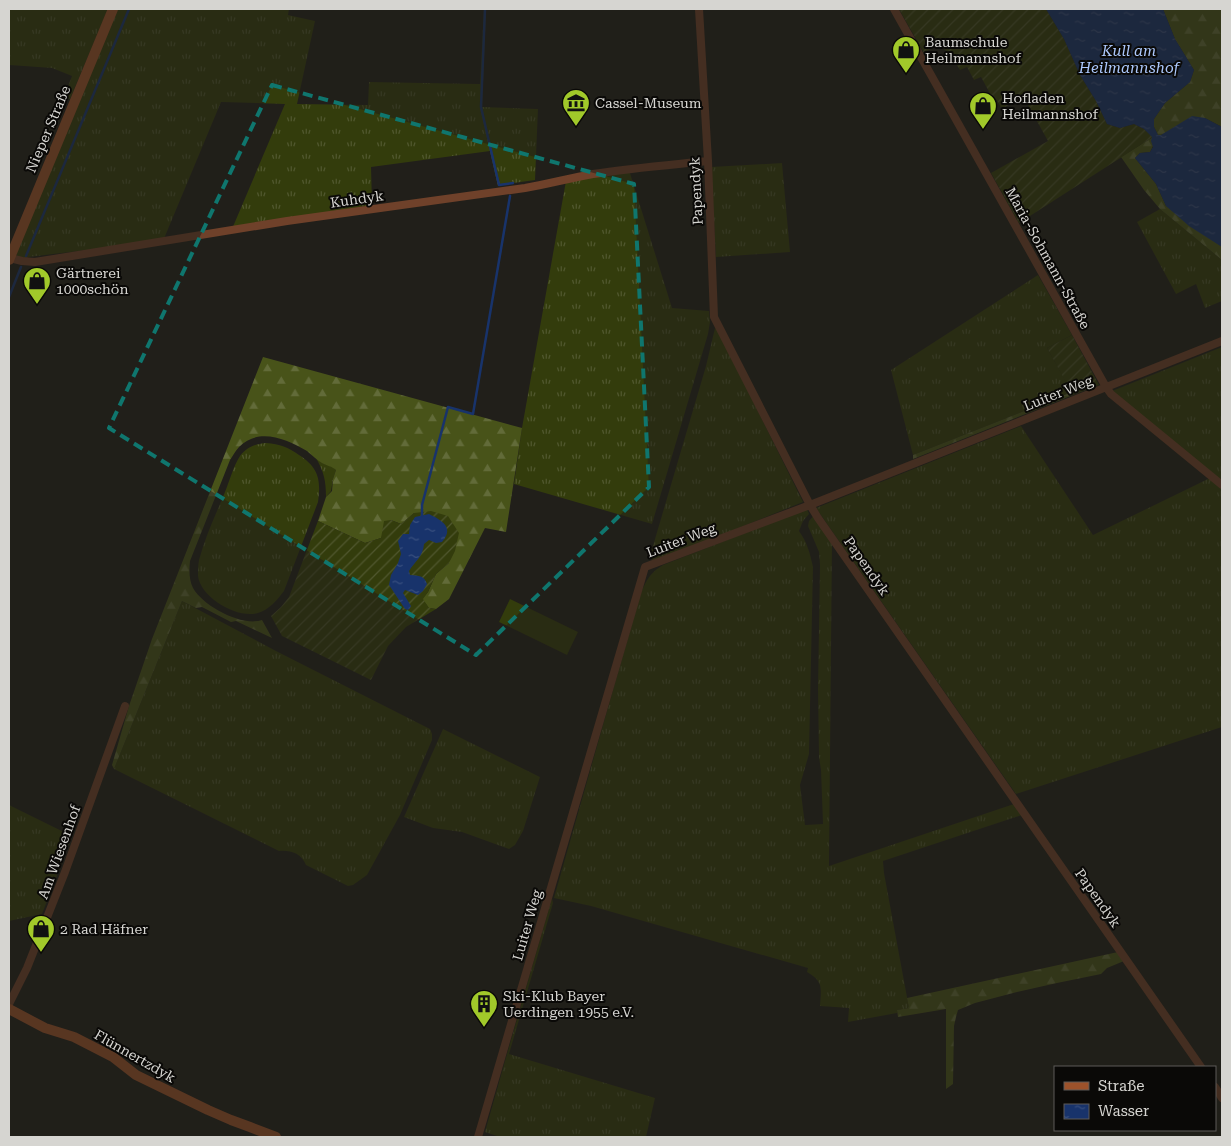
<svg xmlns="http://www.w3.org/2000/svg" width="1231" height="1146" viewBox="0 0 1231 1146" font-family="'Roboto Serif',serif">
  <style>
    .grass { fill: url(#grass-tufts) }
    .forest { fill: url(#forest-firs) }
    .garden { fill: url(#garden-furrows) }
    .pitch { fill: #333c0c }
    .water { fill: url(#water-ripples) }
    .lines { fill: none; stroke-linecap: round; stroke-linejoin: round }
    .stream { stroke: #18336b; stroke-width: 2.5 }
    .street { stroke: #6f412a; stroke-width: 8 }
    .secondary { stroke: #9c522b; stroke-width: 10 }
    .marked { fill: none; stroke: #0f766e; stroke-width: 4; stroke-dasharray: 10 6; stroke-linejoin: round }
    .labels { text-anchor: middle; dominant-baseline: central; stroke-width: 4; stroke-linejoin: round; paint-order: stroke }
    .poi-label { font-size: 14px; fill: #d6d5d1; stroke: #0a0907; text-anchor: start }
    .street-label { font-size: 14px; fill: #d6d5d1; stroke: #0a0907 }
    .water-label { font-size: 15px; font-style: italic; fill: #acc8fc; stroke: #0a0907 }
  </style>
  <defs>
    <pattern id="grass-tufts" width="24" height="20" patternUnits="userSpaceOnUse" patternTransform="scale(1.25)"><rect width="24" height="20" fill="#333c0c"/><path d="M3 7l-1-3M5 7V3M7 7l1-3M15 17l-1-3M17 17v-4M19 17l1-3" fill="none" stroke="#50572e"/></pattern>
    <pattern id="forest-firs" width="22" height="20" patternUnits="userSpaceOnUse" patternTransform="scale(1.25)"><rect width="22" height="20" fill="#485319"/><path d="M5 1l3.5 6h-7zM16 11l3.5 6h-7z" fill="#626b39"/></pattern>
    <pattern id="garden-furrows" width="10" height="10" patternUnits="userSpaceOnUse" patternTransform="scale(1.25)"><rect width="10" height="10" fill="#333c0c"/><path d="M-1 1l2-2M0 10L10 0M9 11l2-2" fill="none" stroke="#50572e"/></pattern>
    <pattern id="water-ripples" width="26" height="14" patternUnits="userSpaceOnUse" patternTransform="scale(1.25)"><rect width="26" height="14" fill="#18336b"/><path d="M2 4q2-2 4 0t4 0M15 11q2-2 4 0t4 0" fill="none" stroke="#39507f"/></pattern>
  </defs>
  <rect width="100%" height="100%" fill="#211f1a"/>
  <!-- grass -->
  <path class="grass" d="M 9,9 L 108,9 L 70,99 L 63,99 L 72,76 L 52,68 L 9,65 Z
    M 117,9 L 289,9 L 288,15 L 315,21 L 297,104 L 368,105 L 369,82 L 480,84 L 484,9 L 486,9 L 482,107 L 538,109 L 535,180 L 500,185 L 482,108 L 480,108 L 490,151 L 371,167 L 372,205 L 232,229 L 285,104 L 221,102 L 163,241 L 28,257 L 26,260 L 17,256 L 16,251 Z
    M 782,163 L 790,252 L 716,257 L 711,167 Z
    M 629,170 L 672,308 L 709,311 L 710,322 L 708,334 L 652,524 L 514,484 L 522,428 L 566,181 Z
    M 510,195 L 511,195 L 473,415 L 472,415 Z
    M 1160,209 L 1222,260 L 1222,301 L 1205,308 L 1196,284 L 1176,294 L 1137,222 Z
    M 1038,275 L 1072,335 L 1047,348 L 1072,392 L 913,455 L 891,370 Z
    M 715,328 L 718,331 L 803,502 L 656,561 L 651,559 L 650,556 L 706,366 Z
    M 1222,347 L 1222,482 L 1112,391 Z
    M 1021,426 L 1093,535 L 1210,478 L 1222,488 L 1222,727 L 1016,794 L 816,508 Z
    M 266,443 C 280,444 288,447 299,455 C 319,468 321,480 318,502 L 284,591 C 278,599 269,610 258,613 C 237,619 201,598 198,576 C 198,571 198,565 199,560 C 205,537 216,514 225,492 C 230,480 233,467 240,456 C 247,447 255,444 266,443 Z
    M 316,458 L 324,464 L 332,466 L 336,470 L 333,479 L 331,491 L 326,497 C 326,481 324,472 316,458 Z
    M 807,509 L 809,514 L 803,521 L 799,531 C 807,542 810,553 813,567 L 809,754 L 800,785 L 805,825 L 823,824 L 821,770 L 819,757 L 818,689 L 820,565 L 819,552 L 808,526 L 809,521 L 814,515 L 832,543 L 829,866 L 1014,804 L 1022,815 L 883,861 L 884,873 L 909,1008 L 897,1010 L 897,1013 L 848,1022 L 849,1008 L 820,1006 C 821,988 824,982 807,972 L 808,968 L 591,906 L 554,898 L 611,697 L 641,593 C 647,579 650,573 663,565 Z
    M 182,601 L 276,651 L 430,729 L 432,734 L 432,740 L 400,815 L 367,875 L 353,885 L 348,886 L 306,865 C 301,853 290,850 279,851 L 114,769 Z
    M 443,729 L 540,777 L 523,831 L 515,845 L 509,849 L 462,832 L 433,828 L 404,817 Z
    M 9,805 L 72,836 L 42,914 L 9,921 Z
    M 552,898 L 553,903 L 509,1054 L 655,1098 L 646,1137 L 500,1137 L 485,1132 L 507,1054 Z"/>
  <!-- forest -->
  <path class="forest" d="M 1163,9 L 1222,9 L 1222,127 L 1205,118 L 1161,135 L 1158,135 L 1154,127 L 1154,119 L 1165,103 L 1190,82 L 1194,70 L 1175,39 Z
    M 480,108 L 482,108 L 500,185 L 498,186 Z
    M 1153,137 L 1153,146 L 1150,152 L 1140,153 L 1135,158 L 1156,184 L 1166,206 L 1222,247 L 1222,260 L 1160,209 L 1144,190 L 1121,157 Z
    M 263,357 L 522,428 L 506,532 L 485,528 L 449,599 L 436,609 L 429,608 L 422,599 L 428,592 L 436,574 L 449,563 L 414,513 L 401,524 L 391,520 L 381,538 L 365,543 L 318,521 L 326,497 L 332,491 L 333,479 L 336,470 C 332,466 327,466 322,463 C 317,460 312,455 307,451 C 286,439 259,427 239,447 C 235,451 233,456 230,460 L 190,561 C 189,570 189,580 193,588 C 203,606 242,627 262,620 L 272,638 L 236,621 L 231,622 L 202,607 L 196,608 L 182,601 L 114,769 L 112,765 L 129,706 L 152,639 Z
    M 1072,392 L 1073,395 L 913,459 L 913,455 Z
    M 1118,952 L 1124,961 L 1107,968 L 1101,974 L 1057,983 L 1017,992 L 975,1003 L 958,1010 L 956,1017 L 954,1026 L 953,1084 L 946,1089 L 946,1009 L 898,1017 L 897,1010 L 909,1008 L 907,998 Z"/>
  <!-- garden -->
  <path class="garden" d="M 899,9 L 1046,9 L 1064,39 L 1080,75 L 1096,101 L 1107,124 L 1120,128 L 1134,124 L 1144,129 L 1153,137 L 1019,223 L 991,173 L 1048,141 L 1023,96 L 1002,109 L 996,99 L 993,99 L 981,77 L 974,80 L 967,67 L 960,70 L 951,56 L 939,44 L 924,53 Z
    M 1072,335 L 1099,385 L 1073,395 L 1047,348 Z
    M 431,511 L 448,516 L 459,533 L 455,551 L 449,563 L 436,574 L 428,592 L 423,599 L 429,608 L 436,609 L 406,627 L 388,646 L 371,680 L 282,636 L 271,616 L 281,607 L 289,597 L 318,521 L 365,543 L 381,538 L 384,521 L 391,520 L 401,524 L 414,513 Z"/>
  <!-- pitch -->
  <path class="pitch" d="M 510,599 L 578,632 L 567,655 L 499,622 Z"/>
  <!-- water -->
  <path class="water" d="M 1046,9 L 1163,9 L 1175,39 L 1194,70 L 1190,82 L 1165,103 L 1154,119 L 1154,127 L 1158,135 L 1161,135 L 1192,116 L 1205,118 L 1222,127 L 1222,247 L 1189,226 L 1166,206 L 1156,184 L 1135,158 L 1140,153 L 1150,152 L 1153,147 L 1151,141 L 1152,137 L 1144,129 L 1134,124 L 1120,128 L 1107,124 L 1096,101 L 1080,75 L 1064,39 Z
    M 429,514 C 441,520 455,527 442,542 L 436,543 L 429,540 L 424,544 C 423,557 415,561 409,571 L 410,575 C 419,576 424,575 427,584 L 423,591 L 418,595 L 405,590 L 403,593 L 411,606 L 410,608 L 408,610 L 405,609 L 389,585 L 391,575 L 398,563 L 401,554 L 398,541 L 403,534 L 409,534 L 410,525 L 415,517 Z"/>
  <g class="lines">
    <!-- stream -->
    <path class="stream" d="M 485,9 L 481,107 L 499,185 L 513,183
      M 26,256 L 129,9
      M 9,297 L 21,267
      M 422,516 L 422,505 L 448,407 L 473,414 L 510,196"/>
    <!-- street -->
    <path class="street" d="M 699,9 L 708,161 L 714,317 L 810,505 L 818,518 L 1201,1067
      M 894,9 L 1106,387 L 1111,394 L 1222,485
      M 10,258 L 22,261 L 35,262 L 287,221 L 525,188 C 548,184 570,178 593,174 C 631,168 669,165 708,161
      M 9,1004 L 27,968 L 65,872 L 125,706
      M 1215,1087 L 1222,1098
      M 478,1137 L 645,567 L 810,505 L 1222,341"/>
    <!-- secondary -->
    <path class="secondary" d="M 9,260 L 113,9
      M 9,1009 L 45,1028 L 74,1037 L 113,1057 L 136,1075 L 208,1110 L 231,1120 L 250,1127 L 276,1137"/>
  </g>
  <!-- marked area -->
  <path d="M0 0H1231V1146H0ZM 272,85 L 634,184 L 649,487 L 476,655 L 109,428 Z" fill="#211f1a" fill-opacity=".55" fill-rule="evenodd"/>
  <path class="marked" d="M 272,85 L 634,184 L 649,487 L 476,655 L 109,428 Z"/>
  <!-- icons -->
  <defs>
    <symbol id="shop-pin" viewBox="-11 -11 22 30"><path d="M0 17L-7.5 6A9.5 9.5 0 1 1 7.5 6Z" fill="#a1c92a" stroke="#0a0907"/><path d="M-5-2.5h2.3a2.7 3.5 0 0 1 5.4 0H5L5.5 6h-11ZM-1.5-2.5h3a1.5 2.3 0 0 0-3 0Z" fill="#111"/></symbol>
    <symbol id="museum-pin" viewBox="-11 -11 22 30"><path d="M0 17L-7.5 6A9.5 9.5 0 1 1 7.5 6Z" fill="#a1c92a" stroke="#0a0907"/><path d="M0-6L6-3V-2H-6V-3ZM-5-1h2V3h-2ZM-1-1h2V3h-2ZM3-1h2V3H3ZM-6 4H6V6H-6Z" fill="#111"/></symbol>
    <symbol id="building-pin" viewBox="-11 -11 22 30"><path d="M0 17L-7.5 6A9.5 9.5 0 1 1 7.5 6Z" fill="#a1c92a" stroke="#0a0907"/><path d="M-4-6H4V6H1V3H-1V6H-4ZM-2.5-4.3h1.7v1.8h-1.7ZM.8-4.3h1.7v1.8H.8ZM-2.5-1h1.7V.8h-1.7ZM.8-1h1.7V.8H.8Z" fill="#111"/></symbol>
  </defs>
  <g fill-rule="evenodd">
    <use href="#shop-pin" x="890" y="34" width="32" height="43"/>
    <use href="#museum-pin" x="560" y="87" width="32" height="43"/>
    <use href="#shop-pin" x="967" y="90" width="32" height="43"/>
    <use href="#shop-pin" x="21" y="265" width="32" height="43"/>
    <use href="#shop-pin" x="25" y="913" width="32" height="43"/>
    <use href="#building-pin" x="468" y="988" width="32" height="43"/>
  </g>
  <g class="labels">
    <!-- poi labels -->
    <g class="poi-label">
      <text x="925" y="42">Baumschule<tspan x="925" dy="16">Heilmannshof</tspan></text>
      <text x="1002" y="98">Hofladen<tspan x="1002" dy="16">Heilmannshof</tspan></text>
      <text x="595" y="103">Cassel-Museum</text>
      <text x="56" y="273">Gärtnerei<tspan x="56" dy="16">1000schön</tspan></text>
      <text x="60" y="929">2 Rad Häfner</text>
      <text x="503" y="996">Ski-Klub Bayer<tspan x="503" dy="16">Uerdingen 1955 e.V.</tspan></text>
    </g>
    <!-- street labels -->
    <g class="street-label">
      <text transform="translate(48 129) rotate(-67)">Nieper Straße</text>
      <text transform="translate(696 191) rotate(-93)">Papendyk</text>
      <text transform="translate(357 199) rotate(-8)">Kuhdyk</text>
      <text transform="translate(1048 258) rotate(61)">Maria-Sohmann-Straße</text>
      <text transform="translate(1058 393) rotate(-22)">Luiter Weg</text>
      <text transform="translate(681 540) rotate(-21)">Luiter Weg</text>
      <text transform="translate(867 566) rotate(55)">Papendyk</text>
      <text transform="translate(59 852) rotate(-70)">Am Wiesenhof</text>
      <text transform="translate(1098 898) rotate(55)">Papendyk</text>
      <text transform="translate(527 925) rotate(-74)">Luiter Weg</text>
      <text transform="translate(135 1056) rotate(30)">Flünnertzdyk</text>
    </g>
    <!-- water labels -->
    <g class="water-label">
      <text x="1129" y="51">Kull am<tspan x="1129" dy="17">Heilmannshof</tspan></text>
    </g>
  </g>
  <!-- border -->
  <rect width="1231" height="1146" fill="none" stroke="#d6d5d1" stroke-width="20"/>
  <!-- legend -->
  <rect x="1054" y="1066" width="162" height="65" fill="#0a0907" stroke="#5c5b58"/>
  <rect x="1064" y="1082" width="25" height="8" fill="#9c522b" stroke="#5c5b58"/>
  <text x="1098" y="1091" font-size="15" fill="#d6d5d1">Straße</text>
  <rect x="1064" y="1104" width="25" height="15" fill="url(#water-ripples)" stroke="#5c5b58"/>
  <text x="1098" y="1116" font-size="15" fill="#d6d5d1">Wasser</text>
</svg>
